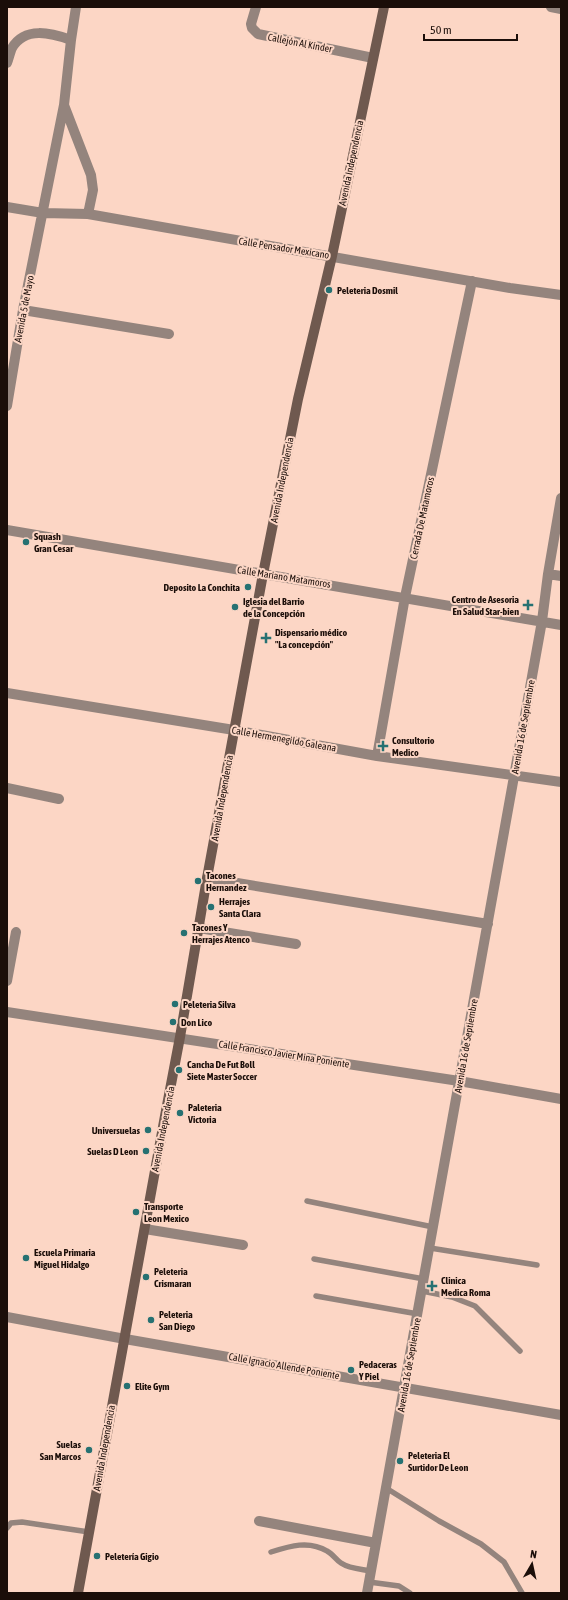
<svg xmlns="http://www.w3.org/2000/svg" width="568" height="1600" viewBox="0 0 568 1600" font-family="'Asap Condensed',sans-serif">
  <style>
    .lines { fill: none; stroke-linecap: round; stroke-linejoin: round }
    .service { stroke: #94847d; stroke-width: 5.5 }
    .minor { stroke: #94847d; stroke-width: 10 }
    .secondary { stroke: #6f594f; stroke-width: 10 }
    .poi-dot { fill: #267172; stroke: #fcd6c5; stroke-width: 1.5 }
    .labels { text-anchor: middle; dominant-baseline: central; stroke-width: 4; stroke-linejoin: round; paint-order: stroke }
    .street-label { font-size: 10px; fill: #1b0e09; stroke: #fcd6c5 }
    .poi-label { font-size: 10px; font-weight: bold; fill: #1b0e09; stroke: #fcd6c5; text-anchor: start }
  </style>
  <rect width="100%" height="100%" fill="#fcd6c5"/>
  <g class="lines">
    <!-- service -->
    <path class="service" d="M 307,1201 L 433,1227
      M 430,1248 L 537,1265
      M 314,1259 L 424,1279
      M 422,1291 L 452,1297 L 475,1306 L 520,1351
      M 316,1296 L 418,1314
      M 386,1488 L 439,1521 L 481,1544 L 504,1562 L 522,1593
      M 7,1528 L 11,1523 L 22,1522 L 89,1532
      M 271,1552 C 290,1546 309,1540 327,1551 C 333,1554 336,1560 341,1563 C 350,1569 361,1569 371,1571
      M 369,1582 L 399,1586 L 410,1593"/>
    <!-- minor -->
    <path class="minor" d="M 256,7 L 251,24 L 252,28 L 258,34 L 373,58
      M 551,7 L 561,9
      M 71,40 L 64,105 L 91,175 L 93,190 L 88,214
      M 7,63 C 9,58 10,52 12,48 C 25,26 51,33 71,40 L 76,7
      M 7,207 L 43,213 L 88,214 L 510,288 L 561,295
      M 23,310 L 169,334
      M 7,406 L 23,310 L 64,105
      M 7,530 L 561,625
      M 548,574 L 561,576
      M 7,693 L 234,730 L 377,756 L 561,782
      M 377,756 L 405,597 L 472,281
      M 7,788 L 59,799
      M 207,878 L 488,924
      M 199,928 L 296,944
      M 7,981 L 16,932
      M 7,1012 L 459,1081 L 561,1099
      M 145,1229 L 243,1245
      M 7,1317 L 125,1339 L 561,1415
      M 259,1521 L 376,1543
      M 367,1593 L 542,621 L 548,574 L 561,498"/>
    <!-- secondary -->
    <path class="secondary" d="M 78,1593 L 165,1116 L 180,1037 L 207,878 L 263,574 L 298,399 L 332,256 L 384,7"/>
  </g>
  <!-- markers -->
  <g class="poi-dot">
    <circle cx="329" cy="290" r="4"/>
    <circle cx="26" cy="542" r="4"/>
    <circle cx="248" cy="587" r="4"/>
    <path d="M526 599h4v4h4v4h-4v4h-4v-4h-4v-4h4z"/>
    <circle cx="235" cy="607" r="4"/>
    <path d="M264 632h4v4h4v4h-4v4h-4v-4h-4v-4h4z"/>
    <path d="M381 740h4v4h4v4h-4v4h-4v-4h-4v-4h4z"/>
    <circle cx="198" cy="881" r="4"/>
    <circle cx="211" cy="907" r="4"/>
    <circle cx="184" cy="933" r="4"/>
    <circle cx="175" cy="1004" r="4"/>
    <circle cx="173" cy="1022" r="4"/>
    <circle cx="179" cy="1070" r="4"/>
    <circle cx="180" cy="1113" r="4"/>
    <circle cx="148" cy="1130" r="4"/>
    <circle cx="146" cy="1151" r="4"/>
    <circle cx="136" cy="1212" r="4"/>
    <circle cx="26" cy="1258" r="4"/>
    <circle cx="146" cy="1277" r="4"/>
    <path d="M430 1280h4v4h4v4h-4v4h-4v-4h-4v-4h4z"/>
    <circle cx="151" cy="1320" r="4"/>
    <circle cx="351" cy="1370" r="4"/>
    <circle cx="127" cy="1386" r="4"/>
    <circle cx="89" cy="1450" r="4"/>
    <circle cx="400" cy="1461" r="4"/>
    <circle cx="97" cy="1556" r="4"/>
  </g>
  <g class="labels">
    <!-- street labels -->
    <g class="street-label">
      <text transform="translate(300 43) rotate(11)">Callejón Al Kínder</text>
      <text transform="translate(351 163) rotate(-78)">Avenida Independencia</text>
      <text transform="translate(284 248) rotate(9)">Calle Pensador Mexicano</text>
      <text transform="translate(24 309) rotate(-79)">Avenida 5 de Mayo</text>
      <text transform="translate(282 480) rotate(-79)">Avenida Independencia</text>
      <text transform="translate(422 518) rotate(-78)">Cerrada De Matamoros</text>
      <text transform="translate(284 577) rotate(9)">Calle Mariano Matamoros</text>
      <text transform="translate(523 727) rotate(-80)">Avenida 16 de Septiembre</text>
      <text transform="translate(284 739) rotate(10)">Calle Hermenegildo Galeana</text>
      <text transform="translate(222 798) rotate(-80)">Avenida Independencia</text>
      <text transform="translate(466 1046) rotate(-80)">Avenida 16 de Septiembre</text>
      <text transform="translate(284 1054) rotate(9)">Calle Francisco Javier Mina Poniente</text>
      <text transform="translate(163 1129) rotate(-79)">Avenida Independencia</text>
      <text transform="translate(409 1365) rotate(-80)">Avenida 16 de Septiembre</text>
      <text transform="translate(284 1366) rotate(10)">Calle Ignacio Allende Poniente</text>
      <text transform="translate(104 1448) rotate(-80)">Avenida Independencia</text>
    </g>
    <!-- poi labels -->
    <g class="poi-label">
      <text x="337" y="290">Peleteria Dosmil</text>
      <text x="34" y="536">Squash<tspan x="34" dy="12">Gran Cesar</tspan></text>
      <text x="240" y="587" text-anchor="end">Deposito La Conchita</text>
      <text x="519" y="599" text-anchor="end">Centro de Asesoria<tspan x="519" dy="12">En Salud Star-bien</tspan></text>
      <text x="243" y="601">Iglesia del Barrio<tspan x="243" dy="12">de la Concepción</tspan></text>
      <text x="275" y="632">Dispensario médico<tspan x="275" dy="12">"La concepción"</tspan></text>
      <text x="392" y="740">Consultorio<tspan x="392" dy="12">Medico</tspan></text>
      <text x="206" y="875">Tacones<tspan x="206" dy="12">Hernandez</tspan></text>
      <text x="219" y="901">Herrajes<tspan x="219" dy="12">Santa Clara</tspan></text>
      <text x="192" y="927">Tacones Y<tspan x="192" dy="12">Herrajes Atenco</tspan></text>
      <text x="183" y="1004">Peleteria Silva</text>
      <text x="181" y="1022">Don Lico</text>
      <text x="187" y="1064">Cancha De Fut Boll<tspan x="187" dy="12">Siete Master Soccer</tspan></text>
      <text x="188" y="1107">Paleteria<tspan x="188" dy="12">Victoria</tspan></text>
      <text x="140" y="1130" text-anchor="end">Universuelas</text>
      <text x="138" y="1151" text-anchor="end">Suelas D Leon</text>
      <text x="144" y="1206">Transporte<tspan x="144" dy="12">Leon Mexico</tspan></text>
      <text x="34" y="1252">Escuela Primaria<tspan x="34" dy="12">Miguel Hidalgo</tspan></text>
      <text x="154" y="1271">Peleteria<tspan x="154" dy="12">Crismaran</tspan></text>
      <text x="441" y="1280">Clinica<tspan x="441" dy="12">Medica Roma</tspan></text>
      <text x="159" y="1314">Peleteria<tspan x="159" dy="12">San Diego</tspan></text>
      <text x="359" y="1364">Pedaceras<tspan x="359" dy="12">Y Piel</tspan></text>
      <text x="135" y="1386">Elite Gym</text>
      <text x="81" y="1444" text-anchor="end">Suelas<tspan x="81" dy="12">San Marcos</tspan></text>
      <text x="408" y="1455">Peleteria El<tspan x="408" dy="12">Surtidor De Leon</tspan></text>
      <text x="105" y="1556">Peletería Gigio</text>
    </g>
  </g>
  <!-- border -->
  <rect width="568" height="1600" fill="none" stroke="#1b0e09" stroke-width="16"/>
  <!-- north arrow -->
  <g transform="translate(532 1564) rotate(9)" stroke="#fcd6c5" stroke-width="3" paint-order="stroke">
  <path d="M0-3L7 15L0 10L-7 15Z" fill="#1b0e09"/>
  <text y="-6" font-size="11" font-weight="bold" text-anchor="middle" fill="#1b0e09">N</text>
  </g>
  <!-- scale -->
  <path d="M424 34v6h93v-6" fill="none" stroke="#1b0e09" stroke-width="2"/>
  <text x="430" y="34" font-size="12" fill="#1b0e09" stroke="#fcd6c5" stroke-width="3" paint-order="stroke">50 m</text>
</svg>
